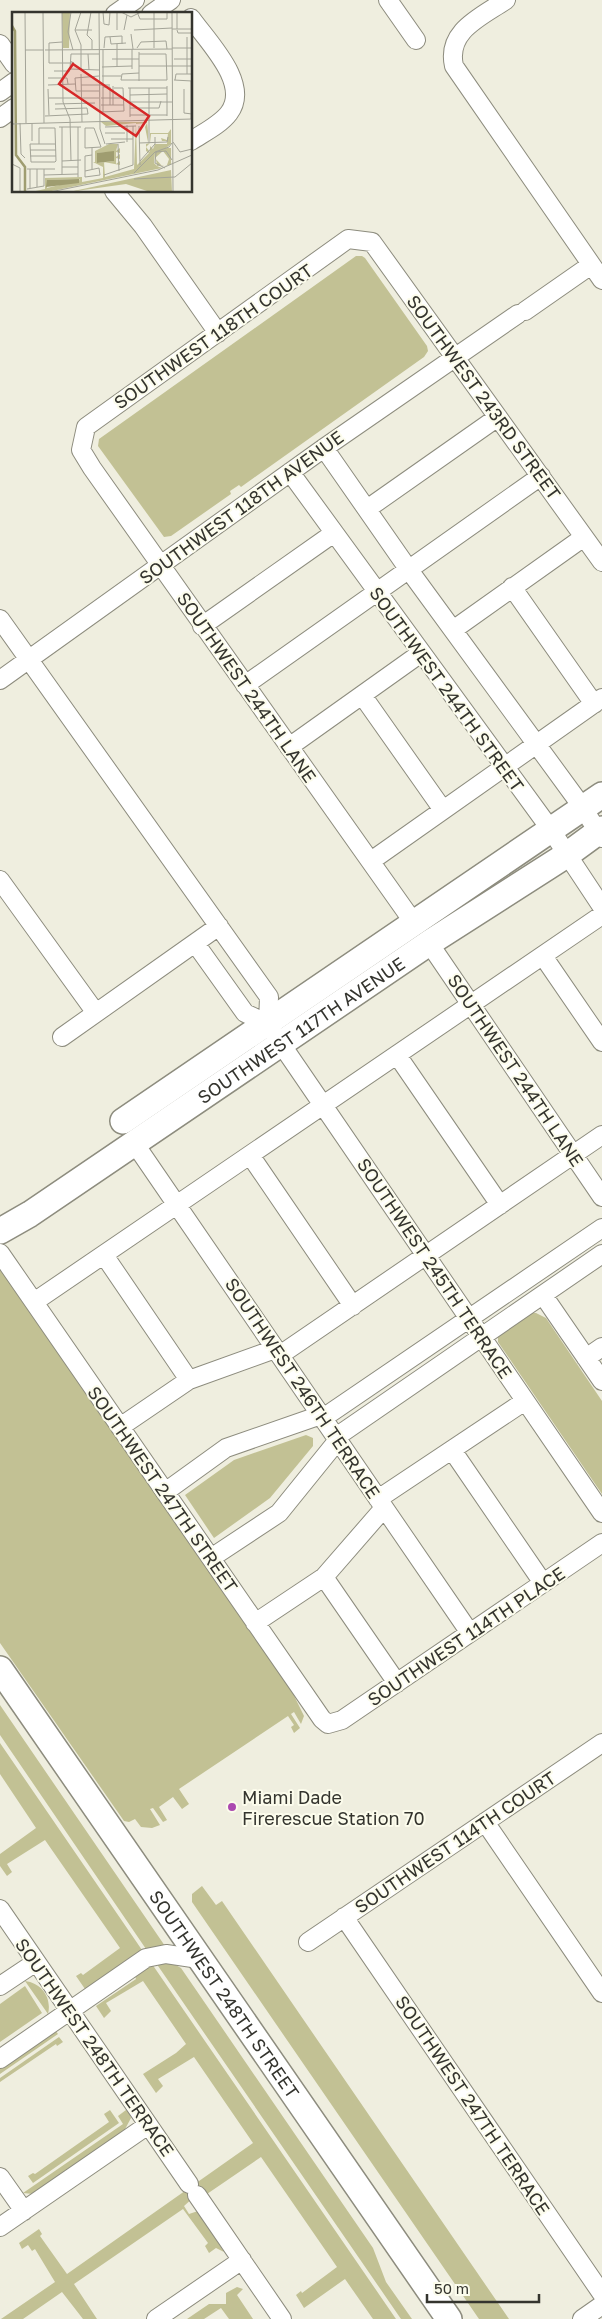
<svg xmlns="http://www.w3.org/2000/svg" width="602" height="2319" viewBox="0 0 602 2319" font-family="'Golos Text',sans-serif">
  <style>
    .green { fill: #c2c194 }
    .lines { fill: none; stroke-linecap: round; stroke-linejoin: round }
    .street-casing { stroke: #8d8c7e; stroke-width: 20 }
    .secondary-casing { stroke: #8d8c7e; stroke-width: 28 }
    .street { stroke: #fff; stroke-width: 18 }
    .secondary { stroke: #fff; stroke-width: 25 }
    .poi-dot { fill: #ab49b0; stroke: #fcfcec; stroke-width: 2 }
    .labels { text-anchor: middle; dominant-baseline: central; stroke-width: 4; stroke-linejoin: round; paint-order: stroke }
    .street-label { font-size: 18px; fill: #34342e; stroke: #fcfcec }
    .poi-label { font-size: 18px; fill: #34342e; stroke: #fcfcec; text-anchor: start }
    .inset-river { fill: none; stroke: #9f9d70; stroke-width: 2.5 }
    .inset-road { fill: none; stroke: #a4a498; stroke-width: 1 }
    .view { fill: #d62828; fill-opacity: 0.15; stroke: #d62828; stroke-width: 2.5 }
    .inset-edge { fill: none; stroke: #34342e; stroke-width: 2.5 }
  </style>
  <rect width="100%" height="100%" fill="#efeedf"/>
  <!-- green -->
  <path class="green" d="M 356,256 L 362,256 L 365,258 L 427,346 L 428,351 L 424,357 L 241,487 L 239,485 L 230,491 L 231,494 L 171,536 L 164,537 L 98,446 L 99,439 Z
    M 0,1261 L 282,1671 L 304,1716 L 301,1724 L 294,1712 L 291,1714 L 300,1728 L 294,1733 L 291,1727 L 294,1725 L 288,1716 L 179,1789 L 189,1804 L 182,1809 L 173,1797 L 159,1807 L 167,1820 L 163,1822 L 153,1808 L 150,1809 L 160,1825 L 152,1828 L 141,1827 L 135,1819 L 129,1822 L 124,1821 L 0,1643 Z
    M 531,1313 L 536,1313 L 546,1318 L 602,1401 L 602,1494 L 498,1342 L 498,1336 Z
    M 306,1435 L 313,1438 L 313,1446 L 270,1498 L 214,1538 L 185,1495 L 234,1460 Z
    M 0,1705 L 165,1946 L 146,1949 L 0,1735 Z
    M 0,1743 L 142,1950 L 85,1989 L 76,1976 L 81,1973 L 83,1975 L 120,1948 L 45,1840 L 7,1864 L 12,1872 L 7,1876 L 0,1866 L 0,1854 L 36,1828 L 0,1774 Z
    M 202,1886 L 216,1905 L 222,1901 L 509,2319 L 479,2319 L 192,1902 L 192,1894 Z
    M 162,1962 L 174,1964 L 181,1968 L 373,2248 L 386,2282 L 412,2319 L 401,2319 L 156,1963 Z
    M 152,1964 L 396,2319 L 373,2319 L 345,2279 L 304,2308 L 296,2295 L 301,2291 L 302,2293 L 337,2267 L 261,2157 L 207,2194 L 203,2189 L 184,2206 L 189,2214 L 198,2211 L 224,2252 L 216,2248 L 209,2253 L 205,2246 L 208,2243 L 183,2209 L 74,2284 L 97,2319 L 83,2319 L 62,2292 L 23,2319 L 1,2319 L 55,2282 L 35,2249 L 32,2251 L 28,2245 L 22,2249 L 19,2243 L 39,2229 L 42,2234 L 40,2236 L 67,2274 L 253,2143 L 194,2057 L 158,2079 L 163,2086 L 156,2093 L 143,2074 L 176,2053 L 186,2044 L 143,1981 L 106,2003 L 111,2011 L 104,2018 L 96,2006 L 136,1979 L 135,1976 Z
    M 25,1981 C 42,1983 52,1998 48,2014 Z
    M 25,1986 L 42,2013 L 0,2042 L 0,2004 Z
    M 55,2030 L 58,2034 L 0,2074 L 0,2067 Z
    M 59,2037 L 63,2042 L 57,2046 L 56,2044 L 0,2082 L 0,2078 Z
    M 110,2110 L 119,2123 L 33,2183 L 28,2176 L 33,2173 L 35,2174 L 109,2122 L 104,2114 Z
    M 126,2110 L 129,2112 L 131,2118 L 124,2131 L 33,2194 L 23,2193 L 123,2124 L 118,2116 Z
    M 237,2287 L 243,2289 L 237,2295 L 253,2319 L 229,2319 L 221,2308 L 204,2319 L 187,2319 L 209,2304 L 226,2304 L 226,2293 Z"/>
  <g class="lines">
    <defs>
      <path id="street" d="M 388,0 L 416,40
        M 506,0 C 481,17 446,31 454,66 L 602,280
        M 115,14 L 135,0
        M 151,14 L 171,0
        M 191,18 C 208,42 251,84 229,113 C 220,125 203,133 191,141
        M 0,44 L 14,64
        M 0,92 L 14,82
        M 0,118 L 14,108
        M 114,191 L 143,226 L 218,333
        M 525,311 L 591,265
        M 324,448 L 409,570 L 583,808 L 602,838
        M 290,472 L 551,830 L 602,907
        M 367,509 L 498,417
        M 512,587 L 594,704
        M 0,619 L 269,997 L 268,1024
        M 202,626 L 334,533
        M 453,630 L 584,537
        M 0,680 L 324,448 L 518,314
        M 245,685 L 541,476
        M 362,695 L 443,810
        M 289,747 L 421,653
        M 371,861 L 602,698
        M 0,880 L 96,1013
        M 414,923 L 92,468 L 81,450 L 86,427 L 348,239 L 372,242 L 602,562
        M 195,943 L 245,1013 L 268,1024
        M 429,943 L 602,1197
        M 543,956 L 602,1042
        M 275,1035 L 602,1513
        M 62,1037 L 219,926
        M 397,1055 L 500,1205
        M 135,1144 L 470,1633
        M 250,1155 L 353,1306
        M 0,1253 L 322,1719 L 328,1724 L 342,1720 L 602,1543
        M 104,1255 L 189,1380
        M 543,1295 L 602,1381
        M 34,1302 L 602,915
        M 280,1355 L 602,1135
        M 586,1358 L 602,1347
        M 323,1418 L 602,1228
        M 120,1427 L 189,1380 L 275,1349
        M 336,1437 L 602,1254
        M 452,1450 L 543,1583
        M 165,1492 L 226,1448 L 321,1415
        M 378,1499 L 525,1401
        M 211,1558 L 279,1513 L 338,1440
        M 324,1577 L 397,1683
        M 255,1623 L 324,1577 L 384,1508
        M 485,1822 L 602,1993
        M 0,1909 L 189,2184
        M 344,1917 L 602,2294
        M 308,1942 L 602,1743
        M 0,1986 L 36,1962
        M 0,2059 L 146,1958 L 166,1954 L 199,1959
        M 0,2177 L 24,2211
        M 197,2195 L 282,2319
        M 0,2227 L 148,2125
        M 156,2319 L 242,2260
        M 582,2319 L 602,2305"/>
      <g id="secondary">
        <path d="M 123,1121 L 602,795"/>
        <path id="s1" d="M 0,1231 L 30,1214 L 429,943 L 568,854 L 602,829"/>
        <path id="s2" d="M 0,1669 L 449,2319"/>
      </g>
    </defs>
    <!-- street casing -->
    <use href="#street" class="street-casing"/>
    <!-- secondary casing -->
    <use href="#secondary" class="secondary-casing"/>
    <!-- street -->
    <use href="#street" class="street"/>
    <!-- secondary -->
    <use href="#secondary" class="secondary"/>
  </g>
  <!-- markers -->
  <circle class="poi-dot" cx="232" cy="1807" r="5"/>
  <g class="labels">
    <!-- street labels -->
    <g class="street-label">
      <text transform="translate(213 336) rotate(-35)">SOUTHWEST 118TH COURT</text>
      <text transform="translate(484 397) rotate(54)">SOUTHWEST 243RD STREET</text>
      <text transform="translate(241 507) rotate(-36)">SOUTHWEST 118TH AVENUE</text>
      <text transform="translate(247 687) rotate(55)">SOUTHWEST 244TH LANE</text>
      <text transform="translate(447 689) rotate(54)">SOUTHWEST 244TH STREET</text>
      <text stroke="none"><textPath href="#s1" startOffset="362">SOUTHWEST 117TH AVENUE</textPath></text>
      <text transform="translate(516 1070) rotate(56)">SOUTHWEST 244TH LANE</text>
      <text transform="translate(435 1268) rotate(56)">SOUTHWEST 245TH TERRACE</text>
      <text transform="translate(303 1388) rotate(56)">SOUTHWEST 246TH TERRACE</text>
      <text transform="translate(163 1489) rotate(55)">SOUTHWEST 247TH STREET</text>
      <text transform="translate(466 1636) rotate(-34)">SOUTHWEST 114TH PLACE</text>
      <text transform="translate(455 1842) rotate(-34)">SOUTHWEST 114TH COURT</text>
      <text stroke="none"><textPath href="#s2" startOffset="395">SOUTHWEST 248TH STREET</textPath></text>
      <text transform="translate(95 2047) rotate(55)">SOUTHWEST 248TH TERRACE</text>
      <text transform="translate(473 2105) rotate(56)">SOUTHWEST 247TH TERRACE</text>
    </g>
    <!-- poi labels -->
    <g class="poi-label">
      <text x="242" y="1797">Miami Dade<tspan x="242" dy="21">Firerescue Station 70</tspan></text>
    </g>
  </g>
  <!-- overview -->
  <g transform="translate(12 12)">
    <rect width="180" height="180" fill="#efeedf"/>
    <path d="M 50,0 L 58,0 L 57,36 L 51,36 ZM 89,110 L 135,110 L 136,119 L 136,130 L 133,115 L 135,111 L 124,112 L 125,153 L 137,141 L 134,139 L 134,132 L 138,131 L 134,135 L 138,140 L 138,134 L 141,137 L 143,132 L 155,132 L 155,129 L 150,129 L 149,126 L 155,128 L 156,122 L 139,122 L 138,131 L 138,121 L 156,121 L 159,117 L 159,132 L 154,136 L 159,136 L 159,153 L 145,154 L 143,141 L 142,151 L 145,154 L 150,156 L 35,180 L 19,180 L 33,177 L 33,166 L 70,165 L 70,170 L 91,166 L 91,155 L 81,150 L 83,150 L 83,139 L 97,132 L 106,132 L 104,139 L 108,136 L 108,141 L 104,140 L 104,145 L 108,142 L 108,147 L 104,146 L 104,152 L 108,149 L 108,153 L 92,150 L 93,165 L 122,157 L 124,111 L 94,114 ZM 151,139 L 157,147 L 155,153 L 150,154 L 143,146 ZM 102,140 L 102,149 L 85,151 L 85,141 ZM 35,168 L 67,167 L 68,168 L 35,176 ZM 159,158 L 160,180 L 138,180 L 114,172 L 57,180 Z" fill="#c2c194" fill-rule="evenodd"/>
    <path d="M 102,139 L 102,149 L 85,151 L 85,141 ZM 67,167 L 67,171 L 34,175 L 35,168 Z" fill="#9f9d70"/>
    <path class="inset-river" d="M 0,14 L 3,19 L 4,143 L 13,155 L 13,180"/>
    <path class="inset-road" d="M 13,0 L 14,111M 31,0 L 32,111M 50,0 L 51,90 L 58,107 L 59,149M 59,0 L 56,20 L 61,38M 79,0 L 75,23 L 80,28 L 80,37M 87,0 L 88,117 L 93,132M 91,0 L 92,12 L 97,13 L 98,0M 105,0 L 105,18M 109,0 L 119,5 L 129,0M 125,0 L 128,7 L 155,7 L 155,0M 142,0 L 142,36M 160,0 L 161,180M 165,0 L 165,17M 160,17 L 180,17M 63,18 L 80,18M 112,18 L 115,3M 122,18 L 160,16M 165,18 L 166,21 L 180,21M 119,22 L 121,37M 98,25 L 99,32 L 114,31M 175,25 L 175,62M 50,30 L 37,31 L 37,51 L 62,51 L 58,49M 105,32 L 105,54M 92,36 L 93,25 L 110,24 L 110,32M 125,36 L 129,30 L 154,29 L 155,37M 160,36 L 180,36M 91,37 L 91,55M 13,38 L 32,38M 33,38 L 160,37M 127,40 L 127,69M 76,42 L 77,58M 87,42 L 59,42 L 58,57 L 88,58M 127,42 L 154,42 L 155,68 L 109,68 L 110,62 L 127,61M 100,47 L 127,47M 162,47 L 180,47M 127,54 L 180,54M 90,55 L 120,54M 91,55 L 91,100M 120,57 L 120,37M 69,58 L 69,33 L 63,18 L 69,0M 42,59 L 58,59M 69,62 L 70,110M 87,64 L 63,66 L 64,79 L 87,79M 90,64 L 109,64M 36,66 L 55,66 L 56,72M 162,68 L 180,69M 163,68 L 164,62 L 180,62M 179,69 L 179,107M 36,73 L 63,72M 69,73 L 98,73M 101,74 L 101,93M 155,74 L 155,104M 91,75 L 98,75 L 98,93M 116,76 L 155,76M 118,76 L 118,105M 137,76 L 137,131M 36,77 L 37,103M 172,77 L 172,101 L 180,102M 118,83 L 155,82M 37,86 L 87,86M 89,86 L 112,86M 118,90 L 160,90M 43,92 L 83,91M 89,93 L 112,93M 118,96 L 147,96 L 149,89M 88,100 L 112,99 L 111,76 L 102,76M 118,103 L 155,103M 33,104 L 76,102 L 75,96 L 43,97M 8,111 L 9,142 L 13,146M 20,111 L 20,129M 0,112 L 180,107M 121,114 L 121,153M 127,114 L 128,153M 47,115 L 69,115M 50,115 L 50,162M 66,115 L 66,165M 93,115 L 124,114M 73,116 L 82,116 L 89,135 L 73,136 ZM 93,121 L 113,121M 99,127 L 121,127M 115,130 L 115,113M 161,130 L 168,140 L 180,137M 127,131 L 155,130 L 156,125M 27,132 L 27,116 L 43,116 L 43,117 L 44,149 L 43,150 L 19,150 L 18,132 L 43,132M 94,132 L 113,130M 106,132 L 107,159M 80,136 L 80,157M 18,138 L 44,138M 18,144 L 44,144M 50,149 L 69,148M 128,149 L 143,132 L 143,125M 0,152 L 8,156 L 8,180M 50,155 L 66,155M 153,156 L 143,151 L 144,140 L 154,139 L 160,148M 15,157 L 43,157M 18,157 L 18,176M 25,157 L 25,175M 73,159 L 87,156 L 88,163 L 73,165 L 73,144 L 80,143M 122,161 L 143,140 L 157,135 L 160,131M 32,163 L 66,162M 92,163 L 121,153M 122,167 L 163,165 L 180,151M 15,177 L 32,174 L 32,157M 38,180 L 146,158 L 180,143"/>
    <path class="view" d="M 61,52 L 137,104 L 124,124 L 47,72 Z"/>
    <rect width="180" height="180" class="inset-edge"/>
  </g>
  <!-- scale -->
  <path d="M427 2294v8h112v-8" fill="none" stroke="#34342e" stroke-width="2.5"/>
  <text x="434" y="2294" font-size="15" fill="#34342e" stroke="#fcfcec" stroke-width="4" paint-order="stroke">50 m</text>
</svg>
